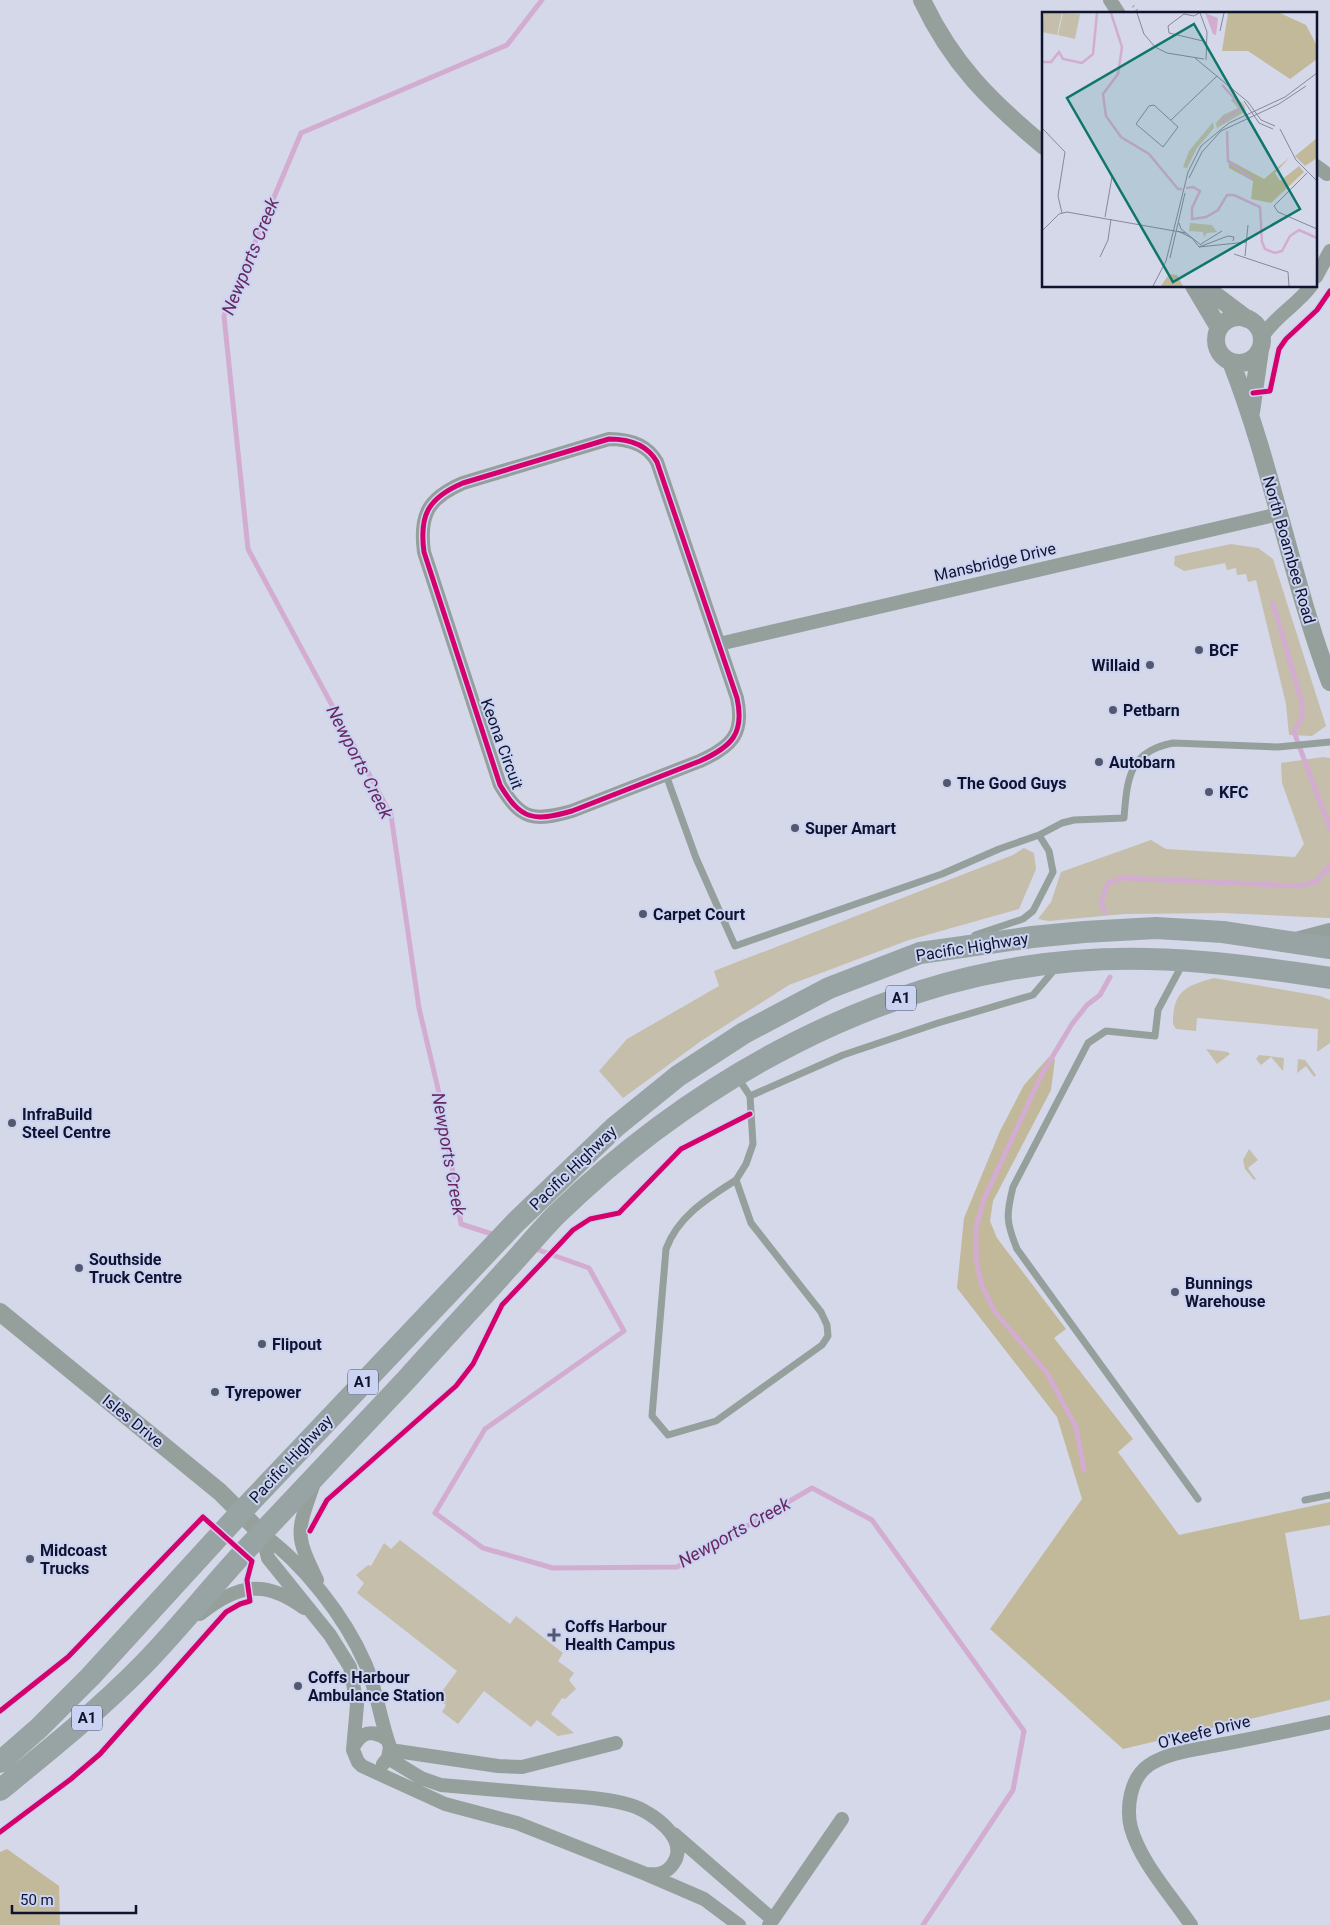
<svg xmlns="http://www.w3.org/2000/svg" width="1330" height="1925" viewBox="0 0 1330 1925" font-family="Roboto,sans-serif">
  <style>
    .green { fill: #c4beab }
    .forest { fill: #c2b99b }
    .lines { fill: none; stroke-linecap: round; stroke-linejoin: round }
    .stream { stroke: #d3acd1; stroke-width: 5 }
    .path { stroke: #979ea0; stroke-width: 3; stroke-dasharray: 1 4; stroke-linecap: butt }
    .service { stroke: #95a09c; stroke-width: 7 }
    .minor { stroke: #95a09c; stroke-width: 14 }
    .tertiary { stroke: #95a09c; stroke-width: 18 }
    .trunk { stroke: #98a4a4; stroke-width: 22 }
    .cycleway-casing { stroke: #cbd3f2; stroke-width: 8 }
    .cycleway { stroke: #d6006c; stroke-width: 5 }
    .poi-dot { fill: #54586f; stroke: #cbd3f2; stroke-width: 2 }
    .labels { text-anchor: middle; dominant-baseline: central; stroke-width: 4; stroke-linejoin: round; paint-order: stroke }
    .shield { fill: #cbd3f2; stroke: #474d69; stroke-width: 1 }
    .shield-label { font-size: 15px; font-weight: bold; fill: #0f132e }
    .street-label { font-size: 16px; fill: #0f132e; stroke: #cbd3f2 }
    .poi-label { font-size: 16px; font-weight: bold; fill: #0f132e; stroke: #cbd3f2; text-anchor: start }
    .water-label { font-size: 18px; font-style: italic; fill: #692760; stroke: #cbd3f2 }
    .inset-river { fill: none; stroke: #d3acd1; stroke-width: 2.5 }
    .inset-road { fill: none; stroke: #85899e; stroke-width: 1 }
    .view { fill: #0f766e; fill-opacity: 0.15; stroke: #0f766e; stroke-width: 2.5 }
    .inset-edge { fill: none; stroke: #0f132e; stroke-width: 2.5 }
  </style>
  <rect width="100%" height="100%" fill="#d4d8e9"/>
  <!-- green -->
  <path class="green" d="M 1231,544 L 1258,548 L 1273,559 L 1326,726 L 1312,736 L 1289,735 L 1286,704 L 1256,580 L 1248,582 L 1246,574 L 1237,575 L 1236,568 L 1227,570 L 1225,563 L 1184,571 L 1174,565 L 1175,556 Z
    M 1323,757 L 1330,758 L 1330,918 L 1223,913 L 1124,914 L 1049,921 L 1038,919 L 1051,902 L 1061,872 L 1151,840 L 1166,849 L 1295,857 L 1304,844 L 1282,783 L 1281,763 Z
    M 1024,848 L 1034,853 L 1036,869 L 1019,909 L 909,940 L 789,985 L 701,1041 L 623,1098 L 599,1071 L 627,1039 L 719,986 L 714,971 L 1013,855 Z
    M 1214,978 L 1320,996 L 1330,1000 L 1330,1043 L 1317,1052 L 1318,1029 L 1197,1018 L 1196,1031 L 1176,1029 L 1173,1024 C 1173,992 1184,986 1214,978 Z
    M 1206,1049 L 1228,1052 L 1230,1054 L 1217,1064 Z
    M 1259,1055 L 1284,1058 L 1283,1071 L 1271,1057 L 1261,1065 L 1256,1059 Z
    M 1298,1059 L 1305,1060 L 1316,1075 L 1314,1077 L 1306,1066 L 1297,1073 Z
    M 1249,1149 L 1258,1160 L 1248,1168 L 1256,1179 L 1254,1180 L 1245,1169 L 1243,1160 Z
    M 400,1540 L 510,1624 L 516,1616 L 563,1653 L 558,1661 L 574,1673 L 569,1680 L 576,1689 L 565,1699 L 562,1698 L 551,1714 L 574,1733 L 558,1736 L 537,1720 L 531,1727 L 484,1691 L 458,1724 L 442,1712 L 446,1705 L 437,1698 L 457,1671 L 357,1593 L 364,1583 L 356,1575 L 368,1565 L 371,1566 L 384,1543 L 391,1549 Z"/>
  <!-- forest -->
  <path class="forest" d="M 1049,1057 L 1055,1059 L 1051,1090 L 993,1201 L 990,1221 L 997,1238 L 1066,1329 L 1054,1338 L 1133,1439 L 1118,1452 L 1179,1535 L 1330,1502 L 1330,1525 L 1285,1533 L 1300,1620 L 1330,1615 L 1330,1700 L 1123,1749 L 990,1629 L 1082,1499 L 1057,1417 L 957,1288 L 964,1218 L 1000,1131 L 1024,1085 Z
    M 7,1849 L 59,1886 L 60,1925 L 0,1925 L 0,1852 Z"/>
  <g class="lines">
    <!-- stream -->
    <path class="stream" d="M 1273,603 L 1302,703 L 1302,717 L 1294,732 L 1330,829
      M 1105,912 L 1101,903 L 1108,883 L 1122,878 L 1299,886 L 1316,882 L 1330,865
      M 495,1235 L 461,1224 L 443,1110 L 419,1008 L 391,815 L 248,549 L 224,316 L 301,133 L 507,45 L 542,0
      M 533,1248 L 589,1268 L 624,1331 L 485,1429 L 435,1513 L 483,1548 L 553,1568 L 677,1567 L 812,1488 L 872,1520 L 1024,1731 L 1013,1790 L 923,1925
      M 1084,1470 L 1076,1427 L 1047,1373 L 995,1312 L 982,1286 L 976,1260 L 976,1227 L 984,1199 L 1042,1074 L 1072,1024 L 1087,1005 L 1100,995 L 1110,977"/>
    <!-- path -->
    <path class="path" d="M 1133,6 L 1140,14"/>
    <!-- service -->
    <path class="service" d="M 666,775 L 696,858 L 735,946 L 942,874 L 999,849 L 1039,835 L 1062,823 L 1074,820 L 1124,818 C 1127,779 1129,751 1173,743 L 1278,747 L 1330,742
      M 975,935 L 1023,919 L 1033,911 L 1053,872 L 1049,851 L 1039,835
      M 1182,965 L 1158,1010 L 1155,1036 L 1106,1031 L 1088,1043 L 1013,1187 C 1006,1215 1006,1222 1017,1249 L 1198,1499
      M 750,1096 L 843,1055 L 938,1023 L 1033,995 L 1055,969
      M 736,1180 C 708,1198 678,1216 666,1249 L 652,1416 L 668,1435 L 716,1421 L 822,1345 L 828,1336 L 827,1325 L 821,1312 L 751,1223 L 736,1180 L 746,1164 L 753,1144 L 750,1096 L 738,1078
      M 1305,1500 L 1330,1495"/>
    <!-- minor -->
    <path class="minor" d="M 1110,0 L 1119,14
      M 1316,166 L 1327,174
      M 1316,277 L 1330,251
      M 1262,337 C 1276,315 1295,307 1311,286
      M 609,439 C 629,439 647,444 657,462 L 737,698 C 745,734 731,747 700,761 L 572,811 C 533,822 521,820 500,785 L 424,552 C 419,515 428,498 463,483 Z
      M 719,644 L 1279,514
      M 314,1483 C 297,1532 294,1533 317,1580
      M 262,1534 L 268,1558 L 330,1635 L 350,1667 L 357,1705 L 353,1750 L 358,1762 L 362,1766 L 445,1804 L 517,1823 L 646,1874 L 704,1899 L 739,1925
      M 262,1534 C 303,1563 345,1617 365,1663 C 377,1690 380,1720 390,1747 L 388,1758 L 383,1764
      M 200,1614 C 237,1585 264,1578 304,1608
      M 355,1744 C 363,1732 372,1730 385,1738
      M 390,1750 L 498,1766 L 522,1767 L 616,1743
      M 388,1758 L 421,1778 L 441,1785 C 479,1788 517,1792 555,1795 C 580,1797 606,1798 630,1805 C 651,1811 691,1839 673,1864 C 666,1874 657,1875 647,1874
      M 674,1834 L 772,1919
      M 769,1925 L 842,1819
      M 1191,1925 C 1171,1895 1141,1863 1131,1828 C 1126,1808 1130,1778 1149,1765 C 1169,1752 1195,1750 1218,1745 C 1255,1738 1293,1730 1330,1722"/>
    <!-- tertiary -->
    <path class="tertiary" d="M 922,0 C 952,64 990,101 1044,146
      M 1194,286 L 1219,328
      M 1203,286 L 1247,319
      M1216 340a23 23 0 1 1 46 0a23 23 0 1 1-46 0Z
      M 1231,362 C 1272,466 1291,578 1330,682
      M 1251,412 L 1260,350
      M 1296,941 L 1330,932
      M 0,1312 L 220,1492 L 262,1534"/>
    <!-- trunk -->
    <path class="trunk" d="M 0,1762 L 39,1728 L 90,1677 L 241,1512 L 516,1222 L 615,1127 L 678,1076 L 744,1033 L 829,988 L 920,953 L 1032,937 L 1084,932 L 1156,928 L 1223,932 L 1330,948
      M 0,1790 C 49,1750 99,1710 143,1665 C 178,1629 209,1590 242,1554 C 297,1495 352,1438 407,1379 C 440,1342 474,1306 507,1269 C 524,1251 540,1231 557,1214 C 695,1080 881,976 1075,961 C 1161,954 1245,965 1330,978"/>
    <defs>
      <path id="cycleway" d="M 1253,393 L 1270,391 L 1279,349 L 1286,339 L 1317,310 L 1330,291
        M 609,439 C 629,439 647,444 657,462 L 737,698 C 745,734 731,747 700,761 L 572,811 C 533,822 521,820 500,785 L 424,552 C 419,515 428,498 463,483 Z
        M 310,1531 L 327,1500 L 456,1386 L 473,1364 L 502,1305 L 573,1230 L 590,1219 L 619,1213 L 681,1149 L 750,1114
        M 0,1711 L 68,1657 L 203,1517 L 252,1561 L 247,1580 L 250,1601 L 240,1604 L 226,1612 L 100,1754 L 71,1779 L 0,1832"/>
    </defs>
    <!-- cycleway casing -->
    <use href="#cycleway" class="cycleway-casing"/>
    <!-- cycleway -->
    <use href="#cycleway" class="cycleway"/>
  </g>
  <!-- markers -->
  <g class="poi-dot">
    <circle cx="1199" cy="650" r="5"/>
    <circle cx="1150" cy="665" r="5"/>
    <circle cx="1113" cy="710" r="5"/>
    <circle cx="1099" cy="762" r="5"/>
    <circle cx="947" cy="783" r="5"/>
    <circle cx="1209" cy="792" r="5"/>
    <circle cx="795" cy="828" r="5"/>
    <circle cx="643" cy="914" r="5"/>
    <circle cx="12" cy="1123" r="5"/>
    <circle cx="79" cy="1268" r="5"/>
    <circle cx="1175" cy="1292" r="5"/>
    <circle cx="262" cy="1344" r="5"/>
    <circle cx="215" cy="1392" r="5"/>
    <circle cx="30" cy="1559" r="5"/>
    <path d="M551.5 1627.5h5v5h5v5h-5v5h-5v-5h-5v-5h5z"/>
    <circle cx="298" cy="1686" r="5"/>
  </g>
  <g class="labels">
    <!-- shield labels -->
    <g class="shield">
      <rect x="886" y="985.5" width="30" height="25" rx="4"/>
      <rect x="348" y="1369.5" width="30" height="25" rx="4"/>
      <rect x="72" y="1705.5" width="30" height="25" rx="4"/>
    </g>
    <g class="shield-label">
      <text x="901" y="998">A1</text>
      <text x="363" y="1382">A1</text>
      <text x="87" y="1718">A1</text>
    </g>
    <!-- street labels -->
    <g class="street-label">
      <text transform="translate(1289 550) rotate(74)">North Boambee Road</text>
      <text transform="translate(995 562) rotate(-13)">Mansbridge Drive</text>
      <text transform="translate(502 744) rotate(70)">Keona Circuit</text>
      <text transform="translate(972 947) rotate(-9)">Pacific Highway</text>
      <text transform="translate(573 1168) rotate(-44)">Pacific Highway</text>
      <text transform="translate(133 1421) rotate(39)">Isles Drive</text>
      <text transform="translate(291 1459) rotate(-47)">Pacific Highway</text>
      <text transform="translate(1204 1732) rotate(-14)">O'Keefe Drive</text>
    </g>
    <!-- poi labels -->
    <g class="poi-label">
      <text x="1209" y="650">BCF</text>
      <text x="1140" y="665" text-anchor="end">Willaid</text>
      <text x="1123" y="710">Petbarn</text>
      <text x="1109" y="762">Autobarn</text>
      <text x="957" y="783">The Good Guys</text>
      <text x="1219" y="792">KFC</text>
      <text x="805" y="828">Super Amart</text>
      <text x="653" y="914">Carpet Court</text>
      <text x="22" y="1114">InfraBuild<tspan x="22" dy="18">Steel Centre</tspan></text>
      <text x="89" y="1259">Southside<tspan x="89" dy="18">Truck Centre</tspan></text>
      <text x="1185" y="1283">Bunnings<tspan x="1185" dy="18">Warehouse</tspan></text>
      <text x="272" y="1344">Flipout</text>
      <text x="225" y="1392">Tyrepower</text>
      <text x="40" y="1550">Midcoast<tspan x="40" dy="18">Trucks</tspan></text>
      <text x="565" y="1626">Coffs Harbour<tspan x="565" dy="18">Health Campus</tspan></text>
      <text x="308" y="1677">Coffs Harbour<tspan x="308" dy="18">Ambulance Station</tspan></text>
    </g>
    <!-- water labels -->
    <g class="water-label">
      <text transform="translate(250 256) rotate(-68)">Newports Creek</text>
      <text transform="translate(360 762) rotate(63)">Newports Creek</text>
      <text transform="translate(449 1154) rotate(80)">Newports Creek</text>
      <text transform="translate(734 1532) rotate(-29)">Newports Creek</text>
    </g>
  </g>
  <!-- overview -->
  <g transform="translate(1042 12)">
    <rect width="275" height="275" fill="#d4d8e9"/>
    <path d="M 2,1 L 20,1 L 15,23 L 0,20 ZM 21,1 L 38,2 L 33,27 L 16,23 ZM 193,85 L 202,92 L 204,99 L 175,116 L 174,111 L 181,103 L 196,96 L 189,88 ZM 171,110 L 172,116 L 155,136 L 145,156 L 141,155 L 147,139 ZM 148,211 L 170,213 L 175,220 L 165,221 L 162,225 L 161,220 L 147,219 Z" fill="#c4beab"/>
    <path d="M 186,1 L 238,1 L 264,13 L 275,34 L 275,47 L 248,67 L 206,39 L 180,39 ZM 275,126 L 275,146 L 263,154 L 253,144 ZM 184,129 L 187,148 L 222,167 L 248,145 L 233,161 L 238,169 L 257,154 L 262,160 L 229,191 L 209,187 L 211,169 L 187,156 ZM 127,262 L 135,263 L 141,274 L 119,274 Z" fill="#c2b99b"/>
    <path d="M 163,1 L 176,6 L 174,23 L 171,22 Z" fill="#d3acd1"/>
    <path class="inset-river" d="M 69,1 L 80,35 L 76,62 L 61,82 L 64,104 L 79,125 L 107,142 L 136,177 L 140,177M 0,50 L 9,50 L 17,40 L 21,47 L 40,51 L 51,42 L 55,1M 180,73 L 200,95 L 181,108 L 181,112M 185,119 L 186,149 L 210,167M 144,176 L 151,175 L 158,179 L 150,196 L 150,207 L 164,205 L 176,198 L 185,183 L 192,183 L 218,195 L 220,230 L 223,237 L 233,241 L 240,239 L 248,224 L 257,218 L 275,226"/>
    <path class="inset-road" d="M 95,1 L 102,22 L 113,35 L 125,41 L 162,47M 158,1 L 165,20 L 164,48M 142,2 L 126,14 L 127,21 L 161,29M 142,2 L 152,4 L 157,1M 178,19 L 182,1M 153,46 L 206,90 L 219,108 L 233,114M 202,89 L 217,111 L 231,117M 112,93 L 136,115 L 121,135 L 94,112 L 107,94 ZM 129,108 L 175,64M 0,116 L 23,140 L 16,184 L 20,201M 238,117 L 254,148 L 275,169M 265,161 L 232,194 L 236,200 L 275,217M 147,166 L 160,140 L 179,119 L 237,92 L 264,74M 63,205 L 70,165M 137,211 L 139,217 L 159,233M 0,219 L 17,202 L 25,200 L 144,221M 136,219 L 150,226 L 157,235 L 205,230M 159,232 L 180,219M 157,235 L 186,224 L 192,225 L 191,229M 192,242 L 246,260 L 247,274M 203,244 L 206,213M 58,245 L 66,228 L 69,207M 128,246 L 143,181M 111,274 L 124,249 L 146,160 L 159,134 L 187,111 L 243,85 L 275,61"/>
    <path class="view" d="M 152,12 L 258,197 L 131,270 L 25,86 Z"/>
    <rect width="275" height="275" class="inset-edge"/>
  </g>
  <!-- scale -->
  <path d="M12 1905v8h124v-8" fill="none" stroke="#0f132e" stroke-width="2.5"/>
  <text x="20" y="1905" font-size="15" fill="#0f132e" stroke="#cbd3f2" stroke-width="4" paint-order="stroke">50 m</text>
</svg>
